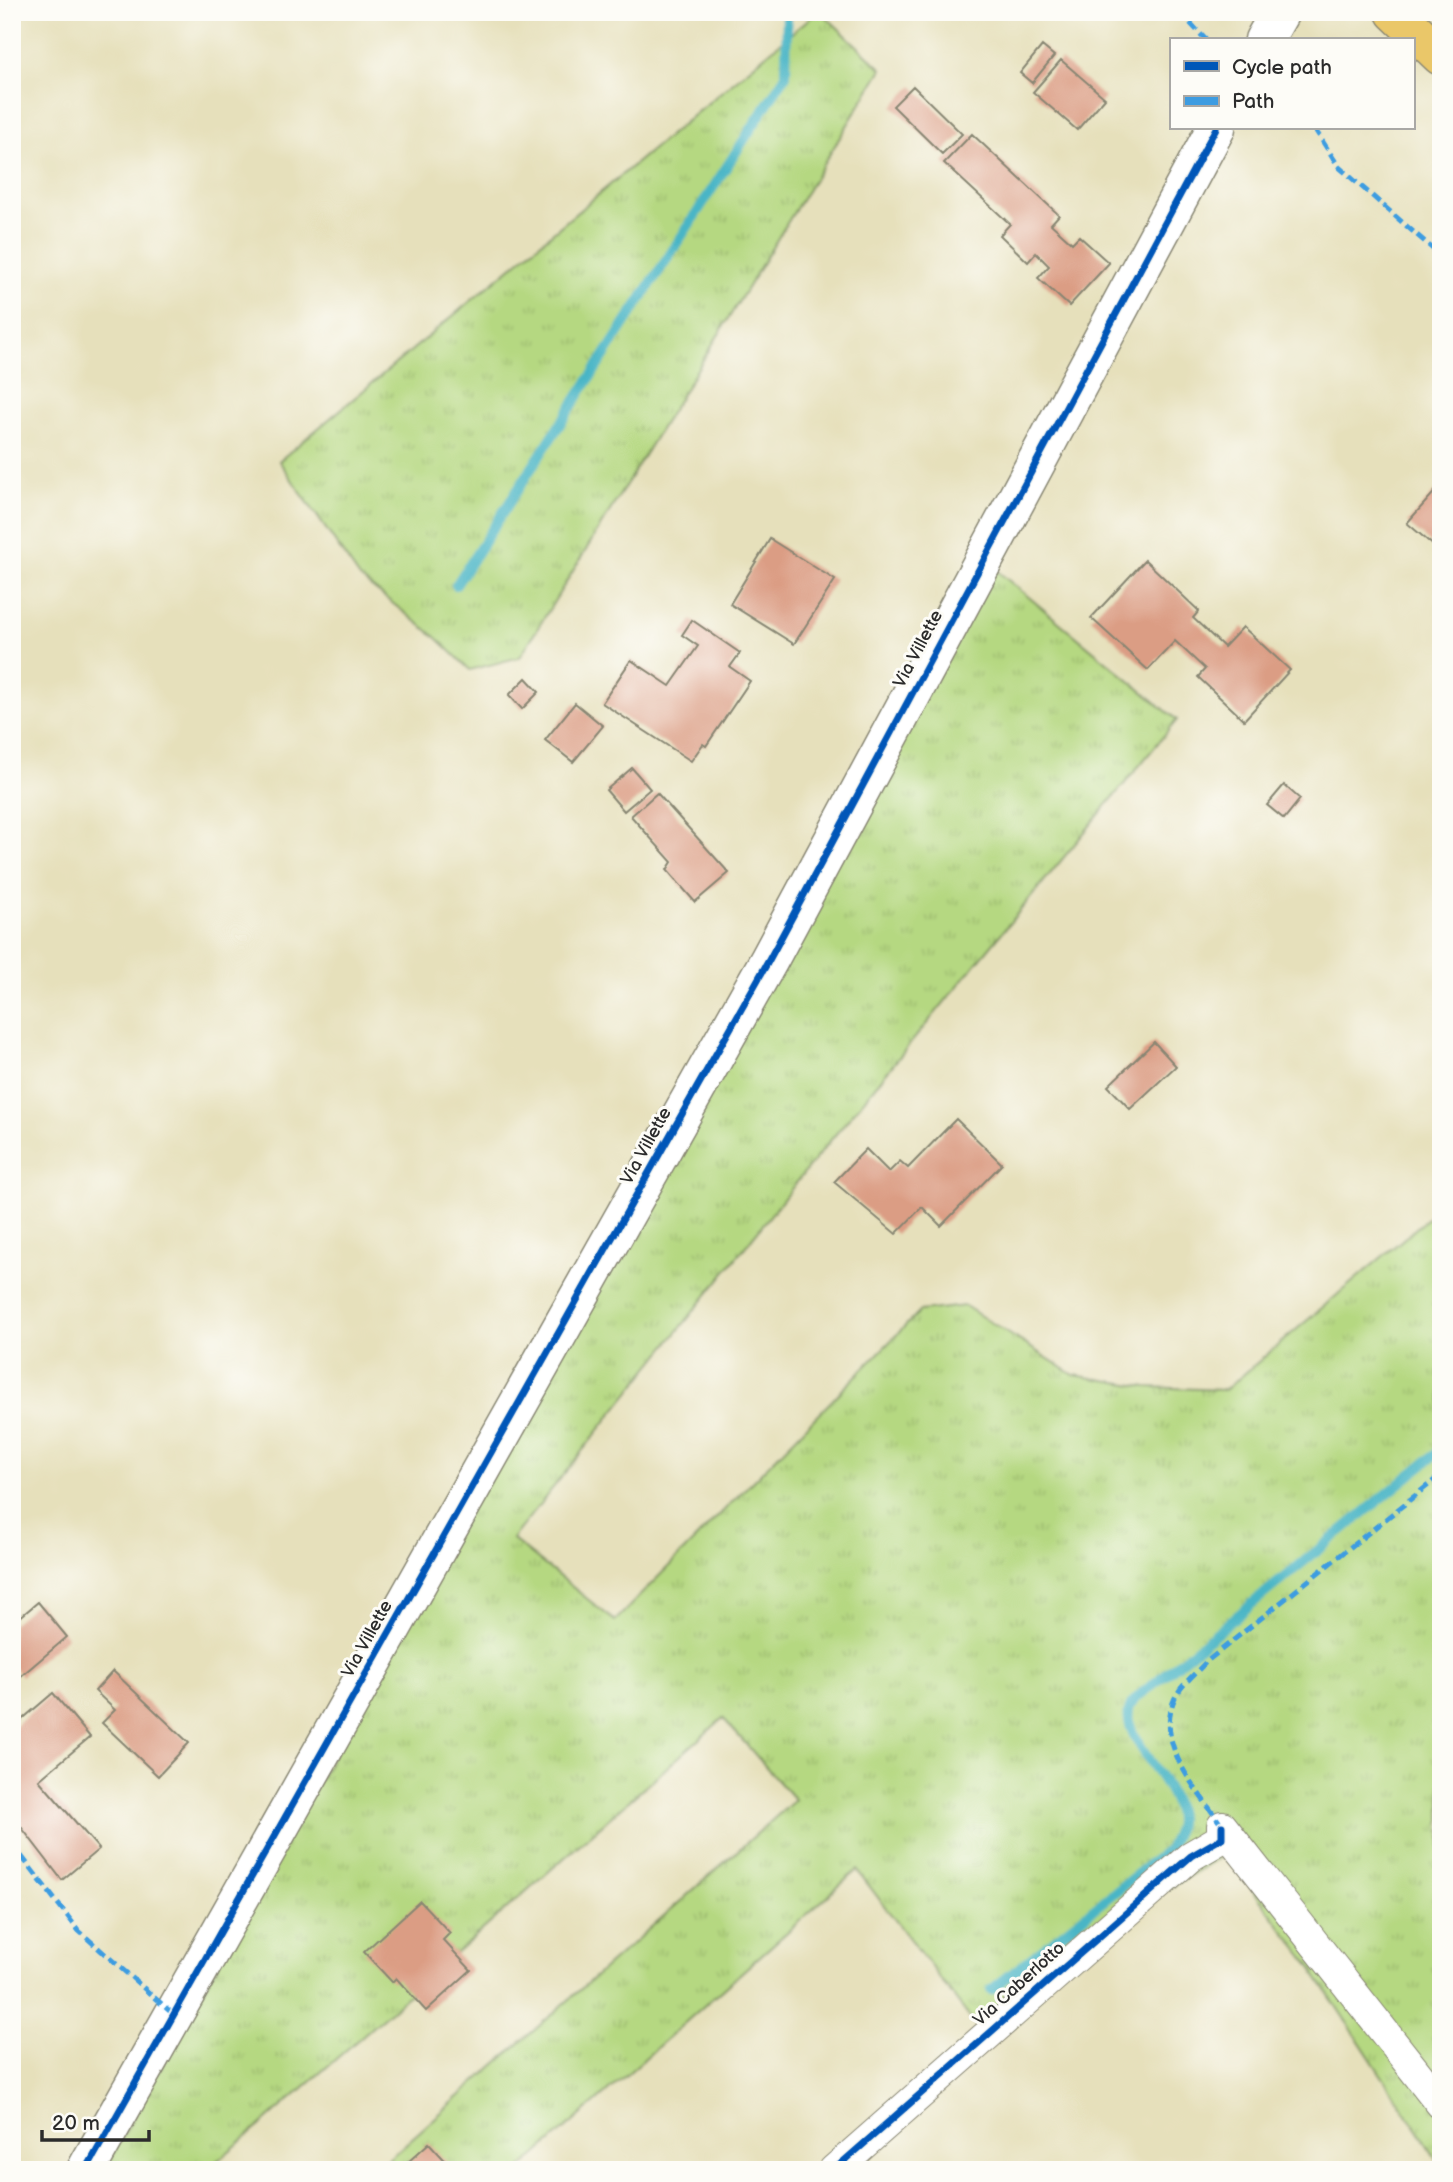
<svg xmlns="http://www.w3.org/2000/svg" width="1453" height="2182" viewBox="0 0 1453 2182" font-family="'Balsamiq Sans',sans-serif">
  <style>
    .grass { fill: url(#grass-tufts); stroke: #708256; stroke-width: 2 }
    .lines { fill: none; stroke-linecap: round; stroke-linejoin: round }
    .stream { stroke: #49b5c6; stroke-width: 10 }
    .building { fill: #db9d84 }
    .minor-casing { stroke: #888673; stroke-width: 32 }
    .tertiary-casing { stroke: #888673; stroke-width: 41 }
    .motorway-casing { stroke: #888673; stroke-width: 41 }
    .minor { stroke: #fff; stroke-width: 30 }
    .tertiary { stroke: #fff; stroke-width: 38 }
    .motorway { stroke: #eac769; stroke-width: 38 }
    .quiet { stroke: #3d9ce1; stroke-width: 5; stroke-dasharray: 10 5; stroke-linecap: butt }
    .cycleway-casing { stroke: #fdfcf7; stroke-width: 11 }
    .cycleway { stroke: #0057b8; stroke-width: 7 }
    .labels { text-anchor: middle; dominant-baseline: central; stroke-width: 6; stroke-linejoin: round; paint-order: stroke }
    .street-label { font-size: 18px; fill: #2b2b2b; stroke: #fdfcf7 }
  </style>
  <defs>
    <pattern id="grass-tufts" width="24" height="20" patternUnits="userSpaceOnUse" patternTransform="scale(1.75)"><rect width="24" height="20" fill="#b5d881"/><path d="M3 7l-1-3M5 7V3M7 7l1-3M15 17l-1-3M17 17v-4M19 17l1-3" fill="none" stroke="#9cba70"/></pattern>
  </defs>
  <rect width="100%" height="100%" fill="#fdfcf7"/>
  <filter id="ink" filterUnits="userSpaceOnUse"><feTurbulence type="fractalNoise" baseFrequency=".0143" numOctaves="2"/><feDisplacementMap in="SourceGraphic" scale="14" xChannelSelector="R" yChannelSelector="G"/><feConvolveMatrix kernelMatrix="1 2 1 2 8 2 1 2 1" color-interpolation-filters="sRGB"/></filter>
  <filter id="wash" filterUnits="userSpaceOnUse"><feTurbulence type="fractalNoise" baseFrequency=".00686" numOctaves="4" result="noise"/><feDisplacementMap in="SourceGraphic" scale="28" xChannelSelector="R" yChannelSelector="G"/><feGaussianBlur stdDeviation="1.57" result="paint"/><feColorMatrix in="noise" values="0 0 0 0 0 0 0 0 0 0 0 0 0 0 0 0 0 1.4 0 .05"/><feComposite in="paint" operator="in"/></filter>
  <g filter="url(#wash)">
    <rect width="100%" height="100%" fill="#e6e0bb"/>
    <!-- grass -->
    <path class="grass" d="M 817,12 L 821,12 L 882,69 L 520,657 L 470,670 L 436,637 L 360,578 L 279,461 Z
      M 990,565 L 1177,720 L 816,1158 L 512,1539 L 615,1621 L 920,1311 L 965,1306 L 1074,1375 L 1147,1387 L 1225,1390 L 1441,1207 L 1441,2166 L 1304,1957 L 1225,1854 L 1107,1927 L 976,2026 L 857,1870 L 519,2170 L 376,2170 L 795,1800 L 723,1718 L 261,2125 L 206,2170 L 104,2170 Z"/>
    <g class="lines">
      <!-- stream -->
      <path class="stream" d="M 456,585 L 786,75 L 787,12
        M 991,1990 L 1169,1849 C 1172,1841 1178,1830 1178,1822 C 1181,1786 1118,1737 1130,1707 C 1132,1702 1137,1698 1141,1694 L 1441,1450"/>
    </g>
    <g id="blocks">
      <!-- building -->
      <path class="building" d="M 1042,46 L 1054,56 L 1032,83 L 1020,73 Z
        M 1061,60 L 1105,98 L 1077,130 L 1033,92 Z
        M 913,86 L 962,134 L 942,154 L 893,106 Z
        M 972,134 L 1059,215 L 1051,224 L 1072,243 L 1079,236 L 1109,263 L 1069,306 L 1038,278 L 1049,266 L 1036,253 L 1028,262 L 1000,235 L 1010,224 L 944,163 Z
        M 1439,487 L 1441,489 L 1441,552 L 1407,523 Z
        M 770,539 L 835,580 L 794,644 L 730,604 Z
        M 1145,560 L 1199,611 L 1193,618 L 1224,647 L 1243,627 L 1290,670 L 1244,720 L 1198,677 L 1205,669 L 1175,641 L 1148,670 L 1091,618 Z
        M 692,620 L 740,653 L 730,667 L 750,681 L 706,746 L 703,744 L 691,761 L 602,703 L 631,660 L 670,686 L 698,646 L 682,635 Z
        M 526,678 L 539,692 L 522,709 L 509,695 Z
        M 575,703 L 603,726 L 573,762 L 545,740 Z
        M 632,768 L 650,789 L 624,811 L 606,790 Z
        M 1284,785 L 1300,799 L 1284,819 L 1267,805 Z
        M 657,793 L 729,873 L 695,902 L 667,870 L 672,862 L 631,816 Z
        M 1154,1042 L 1176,1066 L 1130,1109 L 1108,1086 Z
        M 956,1119 L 1002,1164 L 941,1226 L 922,1207 L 896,1234 L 834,1182 L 866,1149 L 889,1172 L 900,1161 L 908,1168 Z
        M 38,1602 L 67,1637 L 21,1676 L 12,1666 L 12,1624 Z
        M 113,1671 L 189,1743 L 158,1776 L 102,1723 L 115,1710 L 95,1691 Z
        M 53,1693 L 90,1737 L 39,1780 L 99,1849 L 62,1880 L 12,1815 L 12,1728 Z
        M 420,1901 L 450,1933 L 443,1940 L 471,1970 L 426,2011 L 396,1978 L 392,1982 L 364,1952 Z
        M 429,2143 L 452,2168 L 450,2170 L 415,2170 L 408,2162 Z"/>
    </g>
  </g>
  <g filter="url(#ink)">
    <use href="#blocks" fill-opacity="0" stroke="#888673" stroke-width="2"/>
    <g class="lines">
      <defs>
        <path id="minor" d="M 1222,1826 L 1441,2104
          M 834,2170 L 1191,1856 L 1222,1838 L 1222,1826"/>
        <path id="tertiary" d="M 1264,40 L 1280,12
          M 86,2170 L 769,960 L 1216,128"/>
        <path id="motorway" d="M 1395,12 L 1441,56"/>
      </defs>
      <!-- minor casing -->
      <use href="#minor" class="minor-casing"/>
      <!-- tertiary casing -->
      <use href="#tertiary" class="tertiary-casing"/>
      <!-- motorway casing -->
      <use href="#motorway" class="motorway-casing"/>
      <!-- minor -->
      <use href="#minor" class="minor"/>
      <!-- tertiary -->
      <use href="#tertiary" class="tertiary"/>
      <!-- motorway -->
      <use href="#motorway" class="motorway"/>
      <!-- quiet -->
      <path class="quiet" d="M 1180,12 L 1206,40
        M 1314,128 L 1339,167 L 1441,256
        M 1222,1826 C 1198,1790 1155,1746 1174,1700 C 1179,1687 1196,1673 1206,1662 L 1441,1475
        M 12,1844 L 79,1931 L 173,2014"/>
      <defs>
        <path id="cycleway" d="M 86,2170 L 769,960 L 1216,128
          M 834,2170 L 1191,1856 L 1222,1838 L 1222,1826"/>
      </defs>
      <!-- cycleway casing -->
      <use href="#cycleway" class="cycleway-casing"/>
      <!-- cycleway -->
      <use href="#cycleway" class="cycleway"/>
    </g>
  </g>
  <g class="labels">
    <!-- street labels -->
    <g class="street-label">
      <text transform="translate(918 649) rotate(-62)">Via Villette</text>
      <text transform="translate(646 1146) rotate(-61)">Via Villette</text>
      <text transform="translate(367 1639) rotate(-61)">Via Villette</text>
      <text transform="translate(1019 1984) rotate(-42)">Via Caberlotto</text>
    </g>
  </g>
  <!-- margin -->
  <rect width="1453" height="2182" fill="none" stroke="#fdfcf7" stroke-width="42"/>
  <!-- legend -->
  <rect x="1170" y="38" width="245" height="91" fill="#fdfcf7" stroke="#a9a8a5" stroke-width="2"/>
  <rect x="1184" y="61" width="35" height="10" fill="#0057b8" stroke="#a9a8a5" stroke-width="2"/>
  <text x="1232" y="74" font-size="21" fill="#2b2b2b">Cycle path</text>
  <rect x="1184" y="96" width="35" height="10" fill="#3d9ce1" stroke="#a9a8a5" stroke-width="2"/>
  <text x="1232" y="108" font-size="21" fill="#2b2b2b">Path</text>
  <!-- scale -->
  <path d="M42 2130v10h107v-10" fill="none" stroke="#2b2b2b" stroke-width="3.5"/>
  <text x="52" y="2130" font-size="21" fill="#2b2b2b" stroke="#fdfcf7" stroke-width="5" paint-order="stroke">20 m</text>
</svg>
